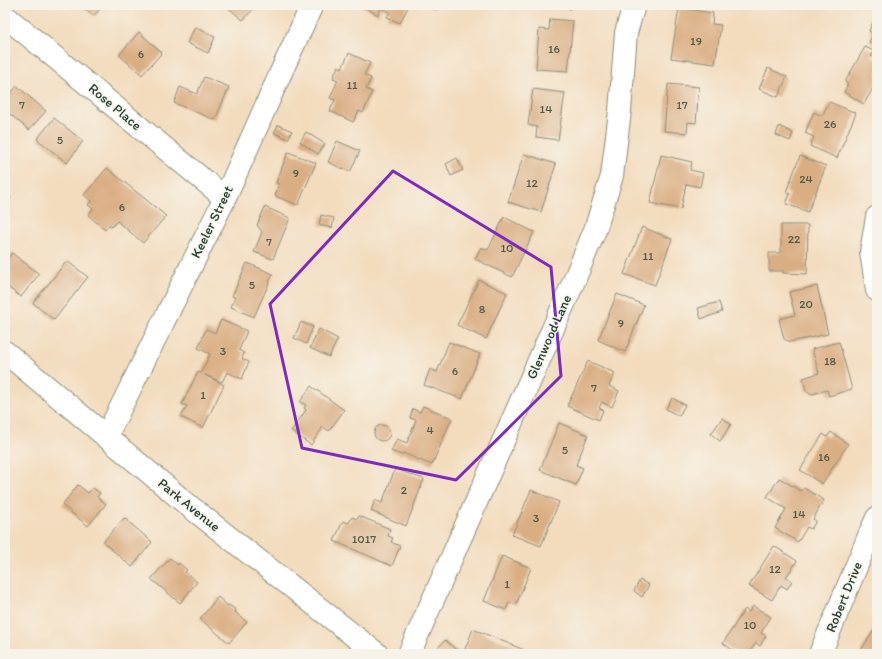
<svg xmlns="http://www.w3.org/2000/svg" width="882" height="659" viewBox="0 0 882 659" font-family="Itim,sans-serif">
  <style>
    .building { fill: #daae83 }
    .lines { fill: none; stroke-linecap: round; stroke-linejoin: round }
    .minor-casing { stroke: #898c79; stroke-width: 24 }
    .major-casing { stroke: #898c79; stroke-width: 24 }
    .minor { stroke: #fff; stroke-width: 22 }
    .major { stroke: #fff; stroke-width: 22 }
    .marked { fill: none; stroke: #7b2cbf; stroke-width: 3; stroke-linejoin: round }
    .labels { text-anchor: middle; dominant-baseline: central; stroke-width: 3; stroke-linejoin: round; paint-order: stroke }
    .number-label { font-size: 12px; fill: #4e5948 }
    .street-label { font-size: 14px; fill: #1f3d34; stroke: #f7f3e8 }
  </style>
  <rect width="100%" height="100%" fill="#f7f3e8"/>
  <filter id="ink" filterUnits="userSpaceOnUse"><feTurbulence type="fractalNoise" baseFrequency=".025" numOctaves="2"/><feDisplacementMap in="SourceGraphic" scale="8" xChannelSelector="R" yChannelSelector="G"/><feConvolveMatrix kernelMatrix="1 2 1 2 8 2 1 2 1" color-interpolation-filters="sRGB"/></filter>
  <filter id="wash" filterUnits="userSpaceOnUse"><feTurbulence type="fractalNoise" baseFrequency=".012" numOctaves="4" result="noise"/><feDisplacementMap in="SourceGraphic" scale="16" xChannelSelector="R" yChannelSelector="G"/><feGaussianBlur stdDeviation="0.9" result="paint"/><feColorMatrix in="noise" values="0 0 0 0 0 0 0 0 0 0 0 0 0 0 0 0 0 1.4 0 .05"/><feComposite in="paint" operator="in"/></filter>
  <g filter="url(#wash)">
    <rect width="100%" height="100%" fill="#f3dcbe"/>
    <g id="blocks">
      <!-- building -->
      <path class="building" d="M 80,5 L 103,5 L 94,16 Z
        M 225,5 L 257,5 L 243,20 Z
        M 360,5 L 409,5 L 400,23 L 387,17 L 390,12 L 381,8 L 378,15 Z
        M 424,5 L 436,5 L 434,9 Z
        M 557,5 L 573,5 L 571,9 Z
        M 679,8 L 713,13 L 712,24 L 721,25 L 715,64 L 671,58 Z
        M 877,12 L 877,46 L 869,42 L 873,34 L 869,31 Z
        M 550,19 L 573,21 L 568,71 L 536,69 L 539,29 L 549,30 Z
        M 195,27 L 215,37 L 208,53 L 187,43 Z
        M 139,32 L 162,53 L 142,75 L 119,55 Z
        M 865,47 L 874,51 L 871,56 L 877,59 L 877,81 L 864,104 L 844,92 L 848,84 L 845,82 Z
        M 349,53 L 370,63 L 364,75 L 371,78 L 366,89 L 372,92 L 363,113 L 359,111 L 353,122 L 330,111 L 335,100 L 330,98 L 338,80 L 333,78 L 338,66 L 342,68 Z
        M 768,68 L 787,77 L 778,97 L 759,89 Z
        M 204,77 L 229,87 L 215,120 L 174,103 L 180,87 L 197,94 Z
        M 668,84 L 699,87 L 696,123 L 688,122 L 687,133 L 664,131 Z
        M 17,86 L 46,111 L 29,130 L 5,110 L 5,100 Z
        M 533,89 L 565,93 L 558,140 L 536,137 L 537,127 L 528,125 Z
        M 829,102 L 856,113 L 837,158 L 810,146 L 814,137 L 805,133 L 814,112 L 822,116 Z
        M 54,118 L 83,141 L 67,163 L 37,139 Z
        M 278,125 L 292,131 L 288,139 L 274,133 Z
        M 779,126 L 793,133 L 790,141 L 776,135 Z
        M 306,132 L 325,144 L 318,154 L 300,142 Z
        M 337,141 L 360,151 L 350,172 L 328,162 Z
        M 288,152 L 316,163 L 298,205 L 275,196 L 279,184 L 276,183 Z
        M 524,154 L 556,164 L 541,212 L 508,202 Z
        M 661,155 L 692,162 L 690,170 L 703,173 L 700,187 L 686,184 L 681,209 L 650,203 Z
        M 800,156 L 826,166 L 808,212 L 786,204 L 790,194 L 786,192 Z
        M 457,158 L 463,170 L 451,176 L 446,164 Z
        M 107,168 L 166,216 L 143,243 L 117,221 L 112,227 L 109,225 L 105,230 L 88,215 L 93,209 L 88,205 L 91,201 L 84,195 Z
        M 5,193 L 11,198 L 5,206 Z
        M 265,207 L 290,218 L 273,259 L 254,252 L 262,232 L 257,225 Z
        M 321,215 L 334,218 L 332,228 L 319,225 Z
        M 504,217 L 534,232 L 512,277 L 475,259 L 481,247 L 488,250 Z
        M 781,225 L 808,225 L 807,274 L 783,273 L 783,271 L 769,271 L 769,253 L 781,253 Z
        M 642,227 L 672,239 L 655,285 L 624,274 Z
        M 12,253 L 39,274 L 21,297 L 5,285 L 5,262 Z
        M 67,261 L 88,277 L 54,320 L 33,303 Z
        M 247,263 L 273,274 L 254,317 L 231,307 L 235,297 L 232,296 Z
        M 479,280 L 507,293 L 486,339 L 457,325 Z
        M 817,286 L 828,334 L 790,342 L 784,339 L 779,319 L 795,315 L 789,292 Z
        M 617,294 L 644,305 L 625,352 L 598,340 Z
        M 719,302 L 722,312 L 701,319 L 698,308 Z
        M 221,320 L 247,331 L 239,350 L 244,353 L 242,359 L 249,362 L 242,379 L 227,372 L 222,382 L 205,375 L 224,385 L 203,428 L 181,417 L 187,406 L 182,404 L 198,372 L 201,373 L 210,354 L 198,348 L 206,329 L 215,333 Z
        M 301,322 L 313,327 L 306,344 L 294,338 Z
        M 319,329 L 338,339 L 329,357 L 310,348 Z
        M 449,342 L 480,354 L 462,399 L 424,385 L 430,369 L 437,372 Z
        M 839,342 L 852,389 L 829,396 L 827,390 L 812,394 L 806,391 L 803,378 L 819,373 L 812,349 Z
        M 588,361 L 615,373 L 609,386 L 619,391 L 612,407 L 602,402 L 599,408 L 603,410 L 599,420 L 567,406 Z
        M 311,386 L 344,410 L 329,431 L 323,427 L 311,445 L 291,431 L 306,410 L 304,408 L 306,405 L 300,402 Z
        M 672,398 L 685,405 L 679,416 L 666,409 Z
        M 423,406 L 452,418 L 432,465 L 403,453 L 402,455 L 391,451 L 397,439 L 407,443 L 416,420 L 410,418 L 413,409 L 420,412 Z
        M 722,418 L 731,424 L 720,441 L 711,434 Z
        M 559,423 L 588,435 L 576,465 L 583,468 L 576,485 L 540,470 Z
        M374 433a8 8 0 1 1 16 0a8 8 0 1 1-16 0Z
        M 831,432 L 848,444 L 822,484 L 800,470 L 823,434 L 827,437 Z
        M 395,469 L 424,479 L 406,526 L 371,511 L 375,500 L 382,503 Z
        M 779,478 L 801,491 L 804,488 L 824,500 L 813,519 L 816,521 L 811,529 L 807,527 L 798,542 L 775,528 L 786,509 L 767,497 Z
        M 78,485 L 88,493 L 93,488 L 100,493 L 97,497 L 106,504 L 88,526 L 62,505 Z
        M 531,490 L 559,502 L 541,546 L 512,535 Z
        M 359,516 L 390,529 L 388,536 L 393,538 L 391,542 L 400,546 L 392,566 L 334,541 L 343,521 L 349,523 L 352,517 L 357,519 Z
        M 124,518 L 152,542 L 132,567 L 103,542 Z
        M 774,546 L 797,561 L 786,577 L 792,581 L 787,589 L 781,585 L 772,600 L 749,586 Z
        M 502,556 L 531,568 L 516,605 L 509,602 L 506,610 L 484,601 Z
        M 170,558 L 178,565 L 179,563 L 187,570 L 185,572 L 197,582 L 180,603 L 151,579 Z
        M 640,580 L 649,585 L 642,597 L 634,591 Z
        M 218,597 L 228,606 L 229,605 L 236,610 L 235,612 L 247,622 L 229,643 L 200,619 Z
        M 753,606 L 771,617 L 761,633 L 766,636 L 760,646 L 756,643 L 748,654 L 738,654 L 723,643 L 745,609 L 749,612 Z
        M 877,625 L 877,654 L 863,654 L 860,652 Z
        M 473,629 L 529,652 L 528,654 L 463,654 Z
        M 445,640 L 461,654 L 440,654 L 436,650 Z"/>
    </g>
  </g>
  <g filter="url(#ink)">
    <use href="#blocks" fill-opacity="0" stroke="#898c79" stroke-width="1"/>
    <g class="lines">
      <defs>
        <path id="minor" d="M 5,16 L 225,198
          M 877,217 L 871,252 L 877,290
          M 106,437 L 225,198 L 282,70 L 312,5
          M 409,654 L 571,288 L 595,230 L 612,176 L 620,111 L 626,33 L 634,5
          M 820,654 L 871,531 L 877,518"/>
        <path id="major" d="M 5,352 L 188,505 L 377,654"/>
      </defs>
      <!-- minor casing -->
      <use href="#minor" class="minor-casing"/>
      <!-- major casing -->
      <use href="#major" class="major-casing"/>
      <!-- minor -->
      <use href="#minor" class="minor"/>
      <!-- major -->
      <use href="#major" class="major"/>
    </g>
  </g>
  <!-- marked area -->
  <path class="marked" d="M 393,171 L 551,267 L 561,376 L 456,480 L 302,448 L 270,304 Z"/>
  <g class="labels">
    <!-- number labels -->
    <g class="number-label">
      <text x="696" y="41">19</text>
      <text x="554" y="49">16</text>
      <text x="141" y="54">6</text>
      <text x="352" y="85">11</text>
      <text x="22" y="105">7</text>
      <text x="682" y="105">17</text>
      <text x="546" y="109">14</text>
      <text x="830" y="124">26</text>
      <text x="60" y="140">5</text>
      <text x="296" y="173">9</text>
      <text x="806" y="179">24</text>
      <text x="532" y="183">12</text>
      <text x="122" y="207">6</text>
      <text x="794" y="239">22</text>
      <text x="269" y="242">7</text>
      <text x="507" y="248">10</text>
      <text x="648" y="256">11</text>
      <text x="252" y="285">5</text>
      <text x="806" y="304">20</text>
      <text x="482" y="309">8</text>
      <text x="621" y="323">9</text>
      <text x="223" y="351">3</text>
      <text x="830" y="361">18</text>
      <text x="455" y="371">6</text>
      <text x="594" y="388">7</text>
      <text x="203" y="395">1</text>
      <text x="430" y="430">4</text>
      <text x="565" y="450">5</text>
      <text x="824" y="457">16</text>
      <text x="404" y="490">2</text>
      <text x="799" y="514">14</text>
      <text x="536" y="518">3</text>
      <text x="364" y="539">1017</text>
      <text x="775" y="569">12</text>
      <text x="507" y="584">1</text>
      <text x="750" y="625">10</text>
    </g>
    <!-- street labels -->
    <g class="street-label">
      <text transform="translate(115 107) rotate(40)">Rose Place</text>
      <text transform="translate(212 222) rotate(-64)">Keeler Street</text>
      <text transform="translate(549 337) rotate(-66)">Glenwood Lane</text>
      <text transform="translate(189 505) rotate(39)">Park Avenue</text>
      <text transform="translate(844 597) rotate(-68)">Robert Drive</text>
    </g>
  </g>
  <!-- margin -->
  <rect width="882" height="659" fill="none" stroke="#f7f3e8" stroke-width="20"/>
</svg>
